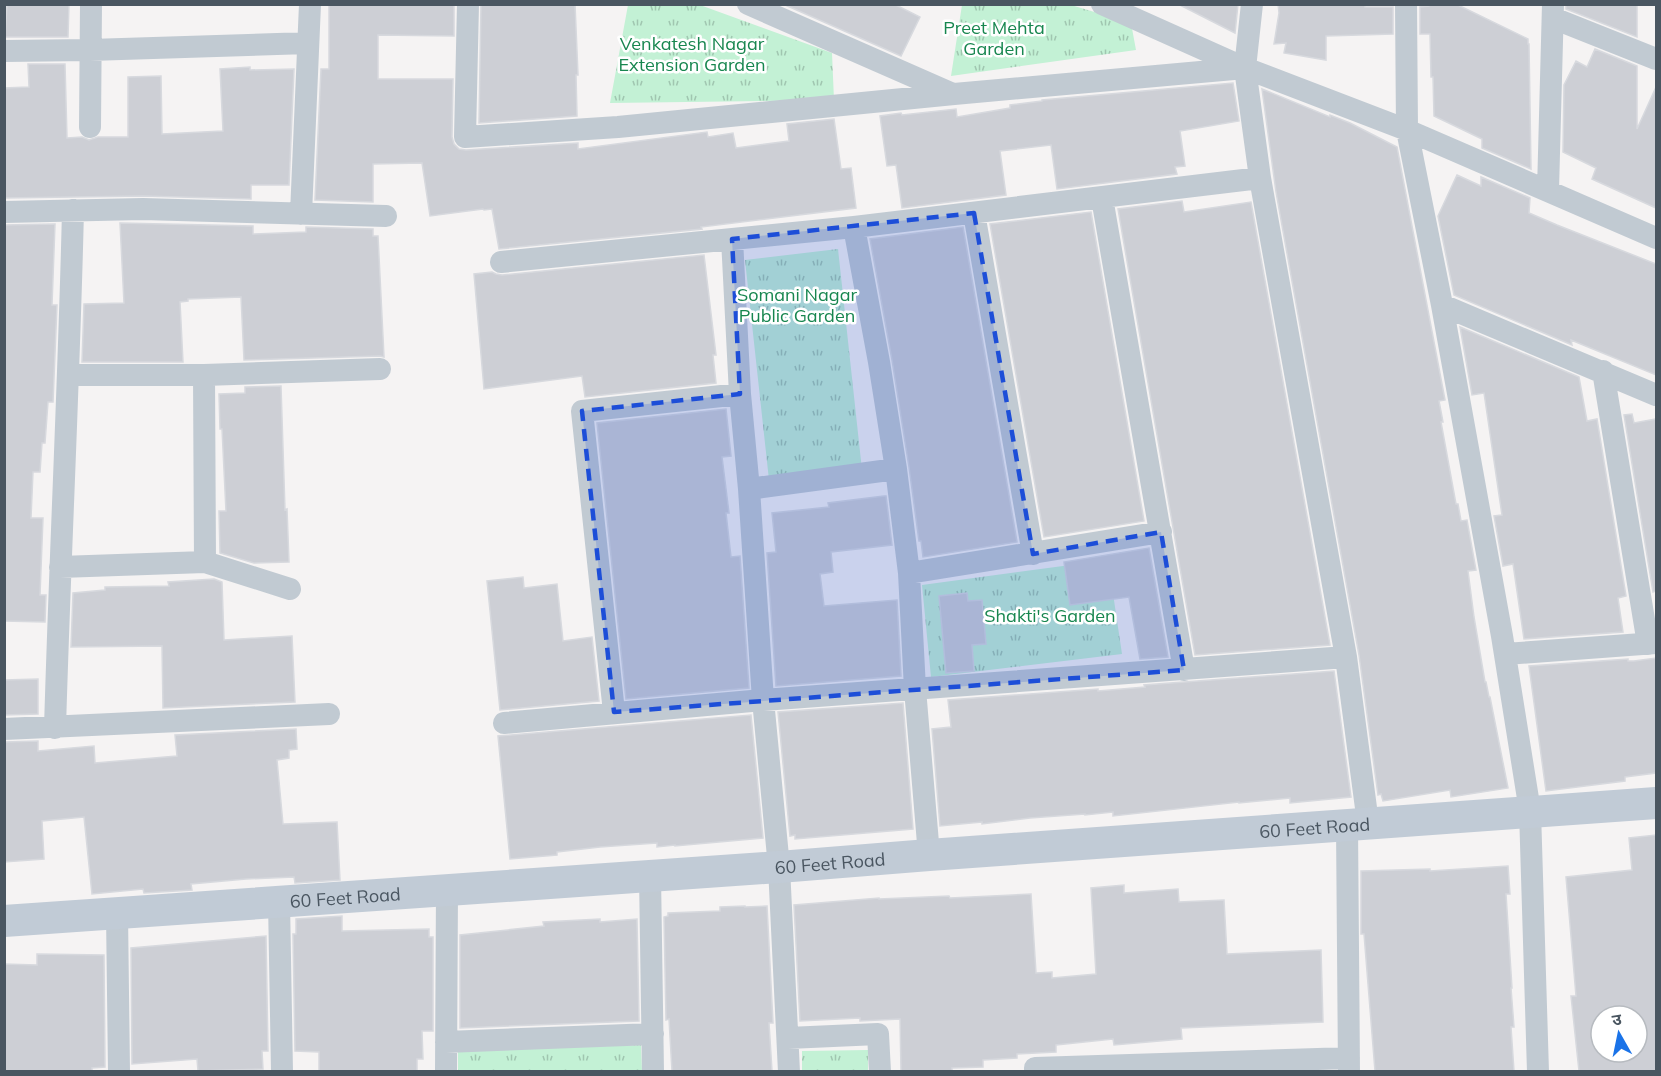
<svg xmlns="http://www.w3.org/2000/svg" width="1661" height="1076" viewBox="0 0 1661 1076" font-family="Mulish,'Noto Sans Devanagari',sans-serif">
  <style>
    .park { fill: url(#park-tufts) }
    .building { fill: #cdcfd5; stroke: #d7d9de; stroke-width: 1.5; fill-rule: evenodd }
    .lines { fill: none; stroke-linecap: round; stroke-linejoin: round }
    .street { stroke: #c1cad2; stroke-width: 22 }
    .secondary { stroke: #c1cbd6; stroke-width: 32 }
    .marked { fill: #1d4ed8; fill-opacity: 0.2; stroke: #1d4ed8; stroke-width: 4.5; stroke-dasharray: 12 8; stroke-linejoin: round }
    .labels { text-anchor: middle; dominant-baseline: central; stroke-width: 5; stroke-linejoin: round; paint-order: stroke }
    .park-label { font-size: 18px; fill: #17864f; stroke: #fff }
    .street-label { font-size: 18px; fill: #4a5661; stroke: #fff }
  </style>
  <defs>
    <pattern id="park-tufts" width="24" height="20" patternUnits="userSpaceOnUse" patternTransform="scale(1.5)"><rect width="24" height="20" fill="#c3f1d5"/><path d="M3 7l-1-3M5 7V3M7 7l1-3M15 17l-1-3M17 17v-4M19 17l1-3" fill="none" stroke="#a0c6b0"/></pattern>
  </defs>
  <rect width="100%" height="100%" fill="#f5f3f3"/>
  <!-- park -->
  <path class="park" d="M 628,5 L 700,5 L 832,53 L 834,100 L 610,103 Z
    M 962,5 L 1071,5 L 1131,23 L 1136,50 L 951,76 Z
    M 838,249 L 862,470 L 769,480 L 745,260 Z
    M 1108,560 L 1122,654 L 931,677 L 922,585 Z
    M 641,1045 L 642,1071 L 458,1071 L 458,1051 Z
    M 868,1050 L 868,1071 L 802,1071 L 802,1051 Z"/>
  <!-- building -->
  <path class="building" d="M 7,4 L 69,4 L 68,37 L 5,37 Z
    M 329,4 L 454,4 L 454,36 L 378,35 L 378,79 L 453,79 L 452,137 L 454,144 L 459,149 L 466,150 L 578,143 L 578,149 L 707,132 L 708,137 L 733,133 L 736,148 L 789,141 L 787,124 L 834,119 L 841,169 L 851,168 L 856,208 L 701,227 L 702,229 L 499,249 L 492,209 L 484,210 L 483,209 L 430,216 L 422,163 L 373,164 L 373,202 L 315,200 L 321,69 L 329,69 Z
    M 481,4 L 575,4 L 578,75 L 576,75 L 577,116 L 479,123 Z
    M 783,4 L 894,4 L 920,17 L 901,56 Z
    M 1178,4 L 1238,4 L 1235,33 Z
    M 1278,4 L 1365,4 L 1365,7 L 1393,7 L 1393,34 L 1326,36 L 1326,60 L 1284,53 L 1286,43 L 1274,44 L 1279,13 Z
    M 1429,4 L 1456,4 L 1528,39 L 1528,44 L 1529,44 L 1531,169 L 1482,148 L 1482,139 L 1434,116 L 1433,77 L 1431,77 L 1430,34 L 1420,34 L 1420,7 L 1429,6 Z
    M 1566,4 L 1637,4 L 1637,37 L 1566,9 Z
    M 1595,49 L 1637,66 L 1637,129 L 1656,87 L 1656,208 L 1592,179 L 1596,168 L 1563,152 L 1564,85 L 1576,61 L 1587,67 Z
    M 28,64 L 65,64 L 67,138 L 82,137 L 89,140 L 98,137 L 128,137 L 128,77 L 161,76 L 162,134 L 223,131 L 220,69 L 250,67 L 250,70 L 294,69 L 289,185 L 251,185 L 251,199 L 143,196 L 4,198 L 4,88 L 29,87 Z
    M 1233,83 L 1239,121 L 1180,131 L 1185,166 L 1175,167 L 1177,174 L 1057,189 L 1051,145 L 1000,151 L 1006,195 L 902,208 L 896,165 L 887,166 L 880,116 L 901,113 L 902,115 L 956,109 L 957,117 L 1010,108 L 1010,105 L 1042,101 L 1042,100 Z
    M 1262,89 L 1330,117 L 1330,115 L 1350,123 L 1397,147 L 1445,400 L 1439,401 L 1443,422 L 1441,422 L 1456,504 L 1458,504 L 1461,521 L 1467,520 L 1476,570 L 1468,571 L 1474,617 L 1485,682 L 1486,682 L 1489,697 L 1490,697 L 1508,788 L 1451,797 L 1450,790 L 1383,801 L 1381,794 L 1378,795 L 1359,655 L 1276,192 Z
    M 1457,175 L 1481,186 L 1481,177 L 1530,198 L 1529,213 L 1557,225 L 1656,264 L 1656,375 L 1571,340 L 1572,345 L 1454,295 L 1438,216 Z
    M 1182,201 L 1184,212 L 1251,202 L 1330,645 L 1195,655 L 1118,209 Z
    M 1091,212 L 1144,521 L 1044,537 L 990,224 Z
    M 120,223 L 253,226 L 253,234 L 306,232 L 306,227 L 373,229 L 373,236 L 378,236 L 384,357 L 380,356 L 244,360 L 241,297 L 188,299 L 188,301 L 180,302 L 183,362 L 82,362 L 84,304 L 124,303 Z
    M 55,224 L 52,305 L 57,305 L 53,402 L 48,402 L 45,443 L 42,443 L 40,472 L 33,472 L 31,518 L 43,518 L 40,595 L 46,595 L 45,622 L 4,621 L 4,225 Z
    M 963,227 L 1017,542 L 923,557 L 921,541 L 919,541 L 909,467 L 892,360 L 870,239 Z
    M 704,255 L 716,355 L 713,355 L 716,383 L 585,397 L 582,376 L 484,389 L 474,274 L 492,272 L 496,274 L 502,275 Z
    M 1460,327 L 1579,377 L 1587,421 L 1597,419 L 1626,596 L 1618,598 L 1623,632 L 1524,639 L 1513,564 L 1503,566 L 1494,516 L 1502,515 L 1484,393 L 1472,395 Z
    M 281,386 L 285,510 L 287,509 L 289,562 L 254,563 L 220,553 L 219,511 L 226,511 L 222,429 L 220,429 L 219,394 L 245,393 L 245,387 Z
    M 726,409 L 731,456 L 722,457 L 729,513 L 726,513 L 731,557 L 740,556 L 749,688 L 626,699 L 597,423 Z
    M 1632,414 L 1634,423 L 1656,419 L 1656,591 L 1653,592 L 1624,415 Z
    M 884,496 L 886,496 L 892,545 L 831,552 L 833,572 L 820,574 L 824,606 L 897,600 L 901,676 L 776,686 L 767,553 L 776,552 L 772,513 L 829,507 L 828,503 Z
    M 1149,548 L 1168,657 L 1140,659 L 1129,597 L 1070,605 L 1064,562 Z
    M 523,577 L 524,588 L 557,584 L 563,641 L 592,637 L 599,701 L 500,710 L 487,581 Z
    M 214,579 L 222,582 L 224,640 L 292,636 L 295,702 L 163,708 L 162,646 L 71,647 L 73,593 L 105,590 L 105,587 L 169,586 L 168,582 Z
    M 967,593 L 968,601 L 982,600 L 986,644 L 972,645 L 974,671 L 946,673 L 939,596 Z
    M 1656,658 L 1656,773 L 1625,777 L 1625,781 L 1546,791 L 1529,666 L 1628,659 L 1628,661 L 1634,661 Z
    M 1334,671 L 1351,797 L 1290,803 L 1290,798 L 1239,803 L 1239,802 L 1113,816 L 1113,812 L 1085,815 L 1085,814 L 1030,818 L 982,824 L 982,822 L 940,826 L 932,729 L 951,727 L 948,700 L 1098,689 L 1098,691 L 1145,687 L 1144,685 Z
    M 38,679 L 38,714 L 4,715 L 4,680 Z
    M 903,703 L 913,829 L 795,839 L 795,835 L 790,836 L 778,712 Z
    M 751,715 L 763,838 L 675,846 L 675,845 L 657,847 L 657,843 L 600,847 L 557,852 L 557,855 L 510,859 L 498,736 Z
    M 296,729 L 297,749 L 289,750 L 289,758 L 277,760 L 283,824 L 337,822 L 340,880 L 295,883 L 294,877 L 246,879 L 191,884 L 192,890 L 144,893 L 143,889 L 92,894 L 84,817 L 42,821 L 44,859 L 4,862 L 4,742 L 38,741 L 38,751 L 94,746 L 95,763 L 177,756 L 175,735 Z
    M 1656,835 L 1656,1071 L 1579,1071 L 1571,996 L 1576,996 L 1566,877 L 1632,870 L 1629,838 ZM 1601,1016 L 1637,1016 L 1637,1052 L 1601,1052 Z
    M 1508,866 L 1510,894 L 1506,894 L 1512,988 L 1511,988 L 1514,1027 L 1511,1027 L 1514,1071 L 1375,1071 L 1364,934 L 1361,934 L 1361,871 L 1430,869 L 1430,871 Z
    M 1124,885 L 1124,893 L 1178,889 L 1179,902 L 1224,900 L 1227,954 L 1321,950 L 1323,1022 L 1181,1028 L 1182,1039 L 1114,1045 L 1113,1039 L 1056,1045 L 1056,1052 L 1017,1054 L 1017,1058 L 983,1060 L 983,1067 L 952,1068 L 952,1071 L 901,1071 L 900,1019 L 860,1021 L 860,1018 L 800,1021 L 794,905 L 879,898 L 879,899 L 949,896 L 950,898 L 1031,894 L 1036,973 L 1052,972 L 1052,978 L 1096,974 L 1091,888 Z
    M 745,906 L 745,907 L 767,906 L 773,1023 L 769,1023 L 772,1071 L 672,1071 L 669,1019 L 666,1020 L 664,917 L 668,916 L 668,913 L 720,911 L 720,907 Z
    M 342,916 L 342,931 L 429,929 L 429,937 L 433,937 L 433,1031 L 422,1031 L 423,1059 L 417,1059 L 417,1071 L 319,1071 L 319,1052 L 295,1051 L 293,934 L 296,934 L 296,919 Z
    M 600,919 L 600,922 L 637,919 L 639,1021 L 460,1028 L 460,935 L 544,926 L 543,922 Z
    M 266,936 L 268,1051 L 262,1051 L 263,1069 L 198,1071 L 197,1059 L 132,1064 L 131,948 Z
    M 37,954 L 104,955 L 105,1067 L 92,1068 L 92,1071 L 4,1071 L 4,964 L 37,965 Z"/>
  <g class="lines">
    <!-- street -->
    <path class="street" d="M 468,4 L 465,137 L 618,127 L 954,94 L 1245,68
      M 748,4 L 953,94
      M 1102,4 L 1245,68 L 1407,130 L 1656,238
      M 1252,4 L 1245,68 L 1260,178 L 1346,657 L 1368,823
      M 1406,4 L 1407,130 L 1442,305 L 1502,636 L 1530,811 L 1538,1072
      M 1553,18 L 1656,59
      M 4,51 L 90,50 L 308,43
      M 90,127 L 91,4
      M 1548,190 L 1553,4
      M 1102,198 L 1184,670
      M 4,212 L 143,209 L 386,216
      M 974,213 L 1033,554
      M 301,214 L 310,4
      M 854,227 L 879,362 L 896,469 L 909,573 L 915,689 L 929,855
      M 732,239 L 740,394 L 749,489 L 763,700 L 779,867 L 789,1072
      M 501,262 L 854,227 L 1260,178
      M 1442,305 L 1656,395
      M 1603,371 L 1648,644
      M 69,375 L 204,375 L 380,369
      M 204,375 L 205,562
      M 749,489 L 896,469
      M 60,567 L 205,562 L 290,589
      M 909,573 L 1161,532
      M 1505,654 L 1656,643
      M 614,712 L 582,411 L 740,394
      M 504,723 L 763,700 L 1346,657
      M 55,728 C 60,555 69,383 73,210
      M 4,729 L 329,714
      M 1347,825 L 1349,1072
      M 650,875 L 653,1072
      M 279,901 L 282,1072
      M 117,913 L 119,1072
      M 788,1038 L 878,1034 L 880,1072
      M 446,1042 L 653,1034
      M 446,1072 L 447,889
      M 1035,1072 L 1035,1068 L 1349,1058"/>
    <!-- secondary -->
    <path class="secondary" id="s1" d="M 4,921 L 779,867 L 929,855 L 1656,803"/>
  </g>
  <!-- marked area -->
  <path class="marked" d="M 974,213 L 1033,554 L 1161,532 L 1184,670 L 614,712 L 582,411 L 740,394 L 732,239 Z"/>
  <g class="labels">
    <!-- park labels -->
    <g class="park-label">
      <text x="994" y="27">Preet Mehta<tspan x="994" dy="21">Garden</tspan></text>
      <text x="692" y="43">Venkatesh Nagar<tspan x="692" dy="21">Extension Garden</tspan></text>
      <text x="797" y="294">Somani Nagar<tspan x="797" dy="21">Public Garden</tspan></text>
      <text x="1050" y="615">Shakti's Garden</text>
    </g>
    <!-- street labels -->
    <g class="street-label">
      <text stroke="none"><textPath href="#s1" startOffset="1314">60 Feet Road</textPath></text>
      <text stroke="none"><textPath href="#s1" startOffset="828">60 Feet Road</textPath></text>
      <text stroke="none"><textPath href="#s1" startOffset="342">60 Feet Road</textPath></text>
    </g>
  </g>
  <!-- border -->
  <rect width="1661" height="1076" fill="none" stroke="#4a5661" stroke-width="12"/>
  <!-- north arrow -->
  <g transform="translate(1619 1034) rotate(351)"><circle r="28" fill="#ffffff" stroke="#b7bbc0" stroke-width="1.5"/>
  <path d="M0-4.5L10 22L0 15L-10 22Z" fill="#1a73e8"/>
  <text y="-9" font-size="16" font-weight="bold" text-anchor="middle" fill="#4a5661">उ</text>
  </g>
</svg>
